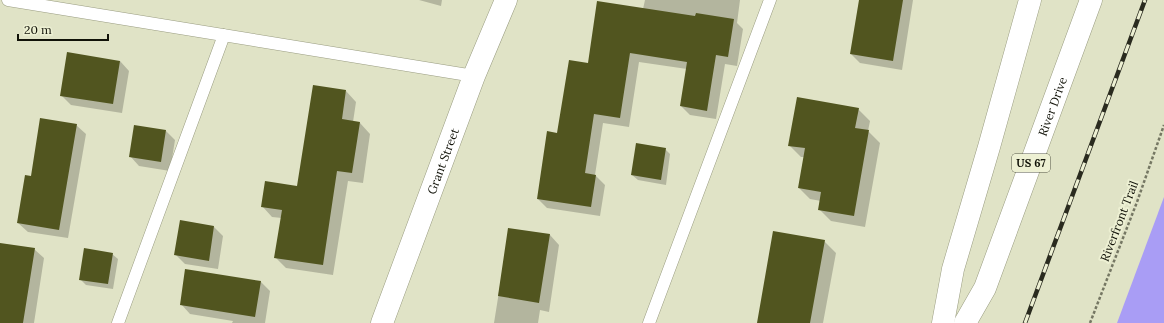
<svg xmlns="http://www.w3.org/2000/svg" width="1164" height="323" viewBox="0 0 1164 323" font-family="Lora,serif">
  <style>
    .water { fill: #a99df5 }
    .shadow { fill: #0003 }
    .building { fill: #51551f }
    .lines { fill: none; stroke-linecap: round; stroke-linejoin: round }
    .lane-casing { stroke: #999c81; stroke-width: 13 }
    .street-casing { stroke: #999c81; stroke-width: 23 }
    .primary-casing { stroke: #999c81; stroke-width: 23 }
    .path { stroke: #757763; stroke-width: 2.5; stroke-dasharray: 3 2; stroke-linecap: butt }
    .lane { stroke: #fff; stroke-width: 12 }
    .street { stroke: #fff; stroke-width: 22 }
    .primary { stroke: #fff; stroke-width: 22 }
    .rail-casing { stroke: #2a2b1f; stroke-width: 4.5 }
    .rail { stroke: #edf0d3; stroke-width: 3; stroke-dasharray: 9; stroke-linecap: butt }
    .labels { text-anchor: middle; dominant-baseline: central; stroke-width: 4; stroke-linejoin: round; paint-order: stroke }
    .shield { fill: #edf0d3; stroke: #535545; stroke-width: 1 }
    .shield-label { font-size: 11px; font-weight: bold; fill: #111208 }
    .street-label { font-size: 12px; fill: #111208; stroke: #edf0d3 }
  </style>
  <rect width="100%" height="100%" fill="#e0e3c6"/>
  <!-- water -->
  <path class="water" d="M 1164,197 L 1164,323 L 1117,323 Z"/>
  <!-- shadow -->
  <path class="shadow" d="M 419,0 L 442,0 L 441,6 Z
    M 645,0 L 740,0 L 737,23 L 743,29 L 737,66 L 725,64 L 716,119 L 690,115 L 681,106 L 687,69 L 639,62 L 629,127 L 603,123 L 595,175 L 605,185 L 600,216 L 547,208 L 538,199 L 558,134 L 588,64 L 643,9 Z
    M 860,0 L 913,0 L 902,70 L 860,63 L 851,54 Z
    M 120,61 L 129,71 L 122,113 L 71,105 L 61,95 Z
    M 346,91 L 356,102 L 353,122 L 360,123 L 370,134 L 363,183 L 348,181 L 333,275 L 286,268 L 275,257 L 282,218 L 272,217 L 262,206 L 298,187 Z
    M 858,109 L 870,121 L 868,131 L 880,143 L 865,227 L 831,221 L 819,209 L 821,201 L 810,199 L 799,188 L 804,157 L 801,157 L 789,145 Z
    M 76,125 L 86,134 L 68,238 L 28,232 L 18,223 L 32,177 Z
    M 166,131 L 175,140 L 170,171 L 139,166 L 130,156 Z
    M 665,149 L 670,154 L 666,185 L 638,180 L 632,175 Z
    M 181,222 L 214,227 L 223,236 L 218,269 L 185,264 L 176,255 Z
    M 509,229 L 550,235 L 559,245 L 549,312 L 540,310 L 538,323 L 494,323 Z
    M 824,241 L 836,253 L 823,323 L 758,323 Z
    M 0,244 L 34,249 L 44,258 L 34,323 L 0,323 Z
    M 112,254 L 118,259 L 113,289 L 86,285 L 80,279 Z
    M 261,282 L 270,291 L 265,323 L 232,323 L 233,321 L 190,314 L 181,304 Z"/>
  <!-- building -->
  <path class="building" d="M 859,0 L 903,0 L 893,61 L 850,54 Z
    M 597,1 L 695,16 L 696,13 L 734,19 L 728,57 L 716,55 L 707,111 L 680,106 L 687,62 L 630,53 L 620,118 L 594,114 L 585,173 L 596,175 L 591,207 L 537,199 L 547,131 L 557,133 L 569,60 L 588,63 Z
    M 67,52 L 120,61 L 113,104 L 60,96 Z
    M 313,85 L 346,90 L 342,119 L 360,122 L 352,173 L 337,171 L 323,265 L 274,258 L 282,210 L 261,207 L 265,181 L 297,186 Z
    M 797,97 L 859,108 L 855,128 L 869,130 L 854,216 L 818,210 L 821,192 L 798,188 L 805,148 L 788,146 Z
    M 40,118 L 77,124 L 59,230 L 17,223 L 25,175 L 31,176 Z
    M 134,125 L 166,130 L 161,162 L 129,157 Z
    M 636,143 L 666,148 L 661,180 L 631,175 Z
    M 180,220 L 214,226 L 209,261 L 174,255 Z
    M 508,228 L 550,234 L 539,303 L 498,296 Z
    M 773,231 L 825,240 L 810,323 L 757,323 Z
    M 0,243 L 35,248 L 23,323 L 0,323 Z
    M 84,248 L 113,253 L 108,284 L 79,280 Z
    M 185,269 L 261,281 L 255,317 L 180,305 Z"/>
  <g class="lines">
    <defs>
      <path id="lane" d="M 8,0 L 474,76
        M 118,323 L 224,35
        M 649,323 L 770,0"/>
      <g id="street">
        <path id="s1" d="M 382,323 L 474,76 L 506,0"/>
      </g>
      <g id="primary">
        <path d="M 943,323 L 953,269 L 989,147 L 1030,0"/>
        <path id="s2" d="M 965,323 L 985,288 L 1091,0"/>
      </g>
    </defs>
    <!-- lane casing -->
    <use href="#lane" class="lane-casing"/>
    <!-- street casing -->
    <use href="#street" class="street-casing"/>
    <!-- primary casing -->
    <use href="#primary" class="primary-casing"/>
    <!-- path -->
    <path class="path" d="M 1090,323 L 1137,202 L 1164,125"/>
    <!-- lane -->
    <use href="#lane" class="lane"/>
    <!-- street -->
    <use href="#street" class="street"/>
    <!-- primary -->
    <use href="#primary" class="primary"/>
    <defs>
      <path id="rail" d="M 1025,323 L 1145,0"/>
    </defs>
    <!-- rail casing -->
    <use href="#rail" class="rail-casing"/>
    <!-- rail -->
    <use href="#rail" class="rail"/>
  </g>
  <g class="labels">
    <!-- shield labels -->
    <rect class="shield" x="1012" y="154" width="38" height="18" rx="3"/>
    <g class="shield-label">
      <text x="1031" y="163">US 67</text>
    </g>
    <!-- street labels -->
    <g class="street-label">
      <text stroke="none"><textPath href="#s2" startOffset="234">River Drive</textPath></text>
      <text stroke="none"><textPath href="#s1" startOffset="173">Grant Street</textPath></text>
      <text transform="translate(1119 221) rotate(-69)">Riverfront Trail</text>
    </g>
  </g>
  <!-- scale -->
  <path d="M18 34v6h90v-6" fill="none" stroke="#111208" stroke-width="2"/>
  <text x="24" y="34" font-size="12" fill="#111208" stroke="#edf0d3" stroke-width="3" paint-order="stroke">20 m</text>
</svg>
